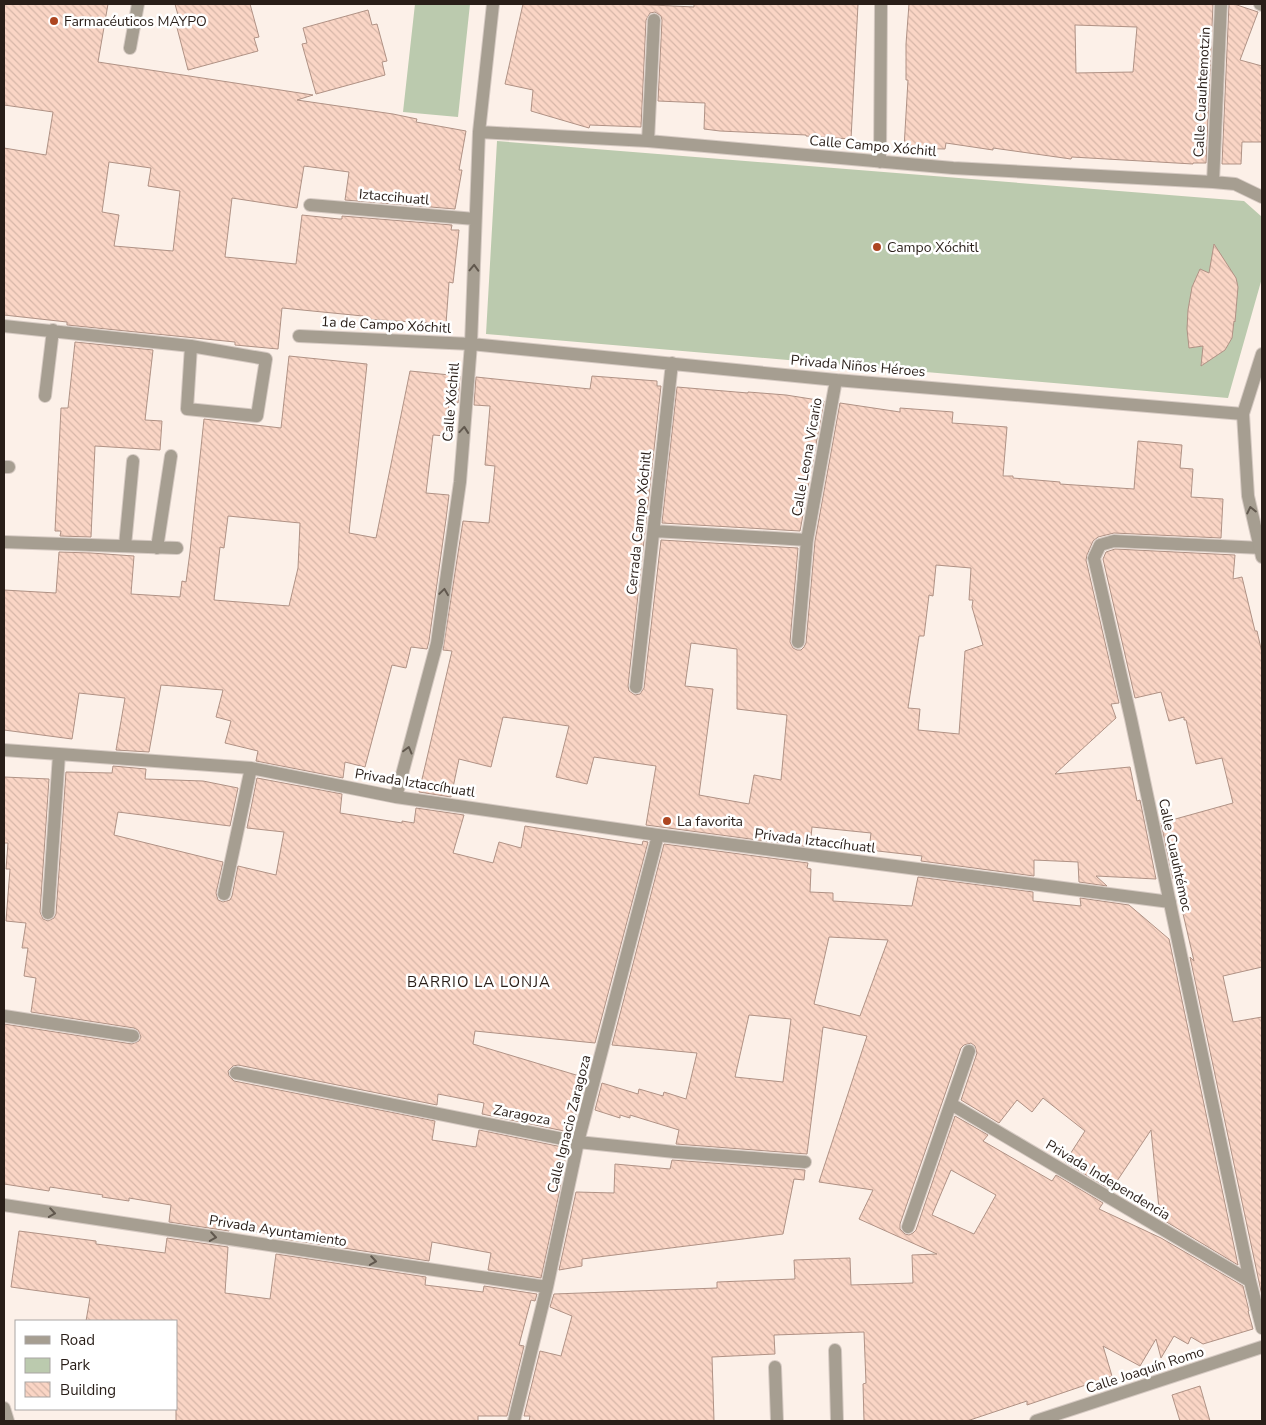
<svg xmlns="http://www.w3.org/2000/svg" width="1266" height="1425" viewBox="0 0 1266 1425" font-family="'Nunito Sans',sans-serif">
  <style>
    .park { fill: #bbcaae }
    .building { fill: url(#building-back-hatch); stroke: #b09285; fill-rule: evenodd }
    .lines { fill: none; stroke-linecap: round; stroke-linejoin: round }
    .service-casing { stroke: #d6cac3; stroke-width: 14 }
    .minor-casing { stroke: #d6cac3; stroke-width: 14 }
    .tertiary-casing { stroke: #d6cac3; stroke-width: 14 }
    .service { stroke: #a69e91; stroke-width: 12 }
    .minor { stroke: #a69e91; stroke-width: 12 }
    .tertiary { stroke: #a69e91; stroke-width: 12 }
    .oneway { stroke: #61584e }
    .poi-dot { fill: #ad4621; stroke: #fff; stroke-width: 2 }
    .labels { text-anchor: middle; dominant-baseline: central; stroke-width: 5; stroke-linejoin: round; paint-order: stroke }
    .poi-label { font-size: 14px; fill: #291e18; stroke: #fff; text-anchor: start }
    .street-label { font-size: 14px; fill: #291e18; stroke: #fff }
    .neighbourhood-label { font-size: 15px; letter-spacing: 1px; fill: #291e18; stroke: #fff }
  </style>
  <defs>
    <pattern id="building-back-hatch" width="6" height="6" patternUnits="userSpaceOnUse" patternTransform="scale(1.25)"><rect width="6" height="6" fill="#fad5c5"/><path d="M-1 5l2 2M0 0l6 6M5-1l2 2" fill="none" stroke="#d6b6a8"/></pattern>
  </defs>
  <rect width="100%" height="100%" fill="#fcf0e8"/>
  <!-- park -->
  <path class="park" d="M 415,4 L 470,4 L 458,117 L 403,112 Z
    M 497,141 L 1244,201 L 1262,217 L 1262,278 L 1228,398 L 486,334 Z"/>
  <!-- building -->
  <path class="building" d="M 4,4 L 108,4 L 98,62 L 313,95 L 297,100 L 393,114 L 417,119 L 416,122 L 466,131 L 459,170 L 462,170 L 455,209 L 345,200 L 349,172 L 304,166 L 297,208 L 232,198 L 225,257 L 296,264 L 302,215 L 339,219 L 342,219 L 342,216 L 452,225 L 451,230 L 459,230 L 453,283 L 449,282 L 446,324 L 363,319 L 363,316 L 282,308 L 278,349 L 235,345 L 235,342 L 67,325 L 67,322 L 4,315 L 4,148 L 46,155 L 53,112 L 4,105 ZM 109,162 L 151,168 L 148,186 L 180,191 L 173,251 L 114,246 L 119,215 L 102,212 Z
    M 175,4 L 250,4 L 259,37 L 254,38 L 258,51 L 188,70 L 175,20 L 179,19 Z
    M 523,4 L 632,4 L 694,7 L 694,4 L 858,4 L 851,139 L 806,136 L 806,135 L 720,131 L 704,129 L 705,103 L 658,101 L 662,20 L 661,16 L 655,12 L 650,13 L 646,20 L 641,127 L 590,125 L 589,128 L 531,111 L 533,90 L 505,84 Z
    M 909,4 L 1213,4 L 1206,163 L 1193,163 L 1193,164 L 1072,157 L 1071,159 L 993,148 L 993,150 L 946,143 L 945,149 L 904,148 L 908,80 L 906,80 L 906,44 ZM 1075,25 L 1137,27 L 1133,72 L 1076,73 Z
    M 1229,4 L 1234,4 L 1258,12 L 1240,60 L 1262,66 L 1262,142 L 1242,142 L 1241,164 L 1222,164 Z
    M 368,10 L 372,25 L 377,24 L 387,61 L 382,62 L 385,75 L 316,94 L 302,44 L 307,43 L 303,28 Z
    M 1214,244 L 1236,278 L 1238,287 L 1235,322 L 1234,321 L 1232,338 L 1225,350 L 1201,366 L 1203,346 L 1189,348 L 1187,329 L 1188,310 L 1192,287 L 1200,269 L 1209,273 Z
    M 75,342 L 153,350 L 145,420 L 162,421 L 160,450 L 95,446 L 91,537 L 60,536 L 61,531 L 55,531 L 61,408 L 68,408 Z
    M 289,356 L 367,364 L 349,533 L 376,538 L 410,371 L 460,376 L 458,403 L 449,402 L 446,436 L 433,435 L 426,493 L 449,495 L 446,519 L 429,641 L 427,649 L 411,647 L 406,668 L 392,665 L 365,767 L 345,762 L 343,778 L 256,761 L 258,751 L 225,743 L 231,721 L 216,717 L 223,690 L 161,685 L 149,752 L 116,750 L 125,698 L 79,693 L 72,739 L 4,730 L 4,590 L 56,593 L 59,552 L 91,553 L 134,556 L 131,594 L 180,597 L 182,581 L 186,582 L 190,552 L 204,419 L 281,428 ZM 228,516 L 300,523 L 298,568 L 289,606 L 214,600 L 220,547 L 224,548 Z
    M 592,376 L 657,381 L 657,386 L 661,386 L 628,686 L 629,691 L 635,695 L 640,694 L 644,688 L 661,540 L 798,548 L 790,642 L 793,648 L 797,650 L 801,650 L 804,647 L 806,643 L 815,541 L 840,403 L 900,412 L 900,408 L 953,412 L 952,423 L 1007,427 L 1003,476 L 1013,476 L 1013,478 L 1060,482 L 1060,484 L 1134,489 L 1138,441 L 1182,445 L 1180,468 L 1193,469 L 1191,497 L 1223,499 L 1221,538 L 1114,533 L 1098,537 L 1093,541 L 1087,555 L 1086,560 L 1119,703 L 1111,704 L 1116,718 L 1055,774 L 1130,767 L 1137,801 L 1140,800 L 1156,879 L 1096,876 L 1107,886 L 1079,882 L 1078,862 L 1034,860 L 1034,876 L 921,861 L 922,856 L 869,850 L 871,833 L 812,827 L 810,847 L 646,825 L 656,766 L 594,757 L 587,784 L 556,777 L 569,726 L 503,717 L 491,767 L 459,759 L 451,797 L 419,792 L 452,651 L 443,650 L 463,521 L 489,523 L 495,466 L 485,465 L 490,406 L 474,405 L 476,377 L 590,389 ZM 936,565 L 971,568 L 969,600 L 973,600 L 972,607 L 983,645 L 965,651 L 959,734 L 918,730 L 920,709 L 908,708 L 919,636 L 924,636 L 929,595 L 933,596 ZM 691,643 L 737,649 L 737,709 L 787,715 L 781,780 L 754,775 L 749,804 L 699,795 L 713,689 L 685,686 Z
    M 677,387 L 748,393 L 748,392 L 786,395 L 824,401 L 800,531 L 662,523 Z
    M 1115,549 L 1235,555 L 1233,579 L 1242,577 L 1255,631 L 1257,631 L 1262,653 L 1262,967 L 1223,976 L 1233,1022 L 1262,1017 L 1262,1296 L 1190,957 L 1194,961 L 1175,879 L 1173,879 L 1161,823 L 1233,803 L 1222,758 L 1196,764 L 1186,720 L 1184,720 L 1184,717 L 1169,721 L 1161,692 L 1135,698 L 1103,559 L 1106,552 Z
    M 113,766 L 146,769 L 145,779 L 203,781 L 238,788 L 230,826 L 118,812 L 114,835 L 223,862 L 216,893 L 218,900 L 223,902 L 230,900 L 232,896 L 238,866 L 276,875 L 284,832 L 247,828 L 257,778 L 342,794 L 340,813 L 402,823 L 402,821 L 414,823 L 416,808 L 464,815 L 453,853 L 493,863 L 499,842 L 521,848 L 525,826 L 642,845 L 643,841 L 648,842 L 595,1043 L 475,1031 L 473,1044 L 586,1078 L 574,1121 L 571,1121 L 569,1132 L 482,1114 L 484,1103 L 438,1094 L 437,1105 L 238,1065 L 233,1066 L 228,1071 L 229,1076 L 234,1081 L 435,1121 L 432,1140 L 476,1147 L 479,1130 L 567,1148 L 560,1189 L 541,1278 L 488,1270 L 491,1253 L 432,1242 L 429,1261 L 278,1238 L 279,1236 L 229,1228 L 229,1231 L 169,1222 L 171,1205 L 129,1198 L 129,1201 L 102,1197 L 103,1195 L 50,1187 L 49,1191 L 4,1184 L 4,1024 L 132,1044 L 139,1041 L 141,1037 L 138,1030 L 134,1028 L 31,1012 L 36,978 L 24,976 L 28,948 L 22,948 L 26,923 L 6,921 L 10,869 L 6,869 L 8,843 L 4,843 L 4,777 L 49,779 L 40,912 L 43,919 L 48,921 L 54,918 L 56,914 L 66,772 L 112,773 Z
    M 664,844 L 808,863 L 807,868 L 811,869 L 810,892 L 833,893 L 833,901 L 912,906 L 918,877 L 1033,892 L 1033,901 L 1081,906 L 1080,898 L 1129,905 L 1169,939 L 1238,1265 L 1160,1218 L 1151,1130 L 1111,1190 L 1065,1162 L 1085,1131 L 1043,1098 L 1032,1112 L 1017,1100 L 999,1123 L 961,1100 L 977,1053 L 975,1046 L 971,1043 L 964,1045 L 961,1048 L 900,1224 L 900,1229 L 905,1234 L 909,1235 L 913,1233 L 916,1230 L 955,1116 L 988,1135 L 983,1141 L 1052,1181 L 1056,1175 L 1103,1203 L 1099,1209 L 1161,1238 L 1243,1286 L 1249,1311 L 1248,1311 L 1253,1329 L 1203,1344 L 1191,1337 L 1188,1344 L 1174,1336 L 1161,1358 L 1156,1339 L 1140,1366 L 1103,1346 L 1112,1376 L 1027,1405 L 1027,1401 L 967,1421 L 864,1421 L 863,1384 L 866,1383 L 864,1332 L 774,1335 L 775,1354 L 712,1357 L 714,1421 L 529,1421 L 530,1416 L 524,1416 L 540,1351 L 561,1356 L 572,1316 L 550,1307 L 554,1294 L 717,1288 L 717,1282 L 795,1279 L 794,1260 L 850,1258 L 851,1285 L 913,1283 L 912,1255 L 937,1254 L 859,1219 L 873,1190 L 819,1182 L 867,1036 L 823,1027 L 807,1154 L 676,1144 L 679,1130 L 630,1115 L 630,1118 L 620,1115 L 620,1118 L 595,1110 L 602,1083 L 638,1094 L 639,1089 L 663,1096 L 664,1092 L 686,1099 L 697,1053 L 612,1045 ZM 829,937 L 888,940 L 860,1016 L 814,1004 ZM 749,1015 L 791,1019 L 783,1082 L 735,1077 ZM 951,1170 L 996,1195 L 974,1234 L 932,1215 Z
    M 672,1160 L 805,1170 L 804,1180 L 794,1179 L 783,1234 L 582,1259 L 582,1266 L 559,1270 L 576,1192 L 614,1193 L 615,1164 L 670,1169 Z
    M 19,1231 L 96,1241 L 96,1244 L 165,1253 L 167,1238 L 228,1247 L 225,1293 L 270,1299 L 276,1254 L 426,1277 L 425,1285 L 483,1292 L 484,1286 L 537,1294 L 535,1301 L 531,1300 L 519,1345 L 524,1346 L 507,1416 L 478,1416 L 478,1421 L 176,1421 L 176,1321 L 86,1321 L 90,1298 L 11,1287 Z
    M 1200,1386 L 1210,1421 L 1180,1421 L 1172,1395 Z"/>
  <g class="lines">
    <defs>
      <path id="service" d="M 130,48 L 138,4"/>
      <path id="minor" d="M 1260,4 L 1262,5
        M 479,132 L 648,141 L 953,168 L 1213,182 L 1235,184 L 1262,197
        M 648,141 L 654,20
        M 880,162 L 881,4
        M 1213,182 L 1221,4
        M 310,205 L 475,219
        M 4,326 L 191,346 L 266,359 L 257,416 L 187,409 L 191,346
        M 299,336 L 471,344 L 836,380 L 1243,414
        M 45,396 L 53,330
        M 4,467 L 9,467
        M 654,531 L 807,540
        M 4,542 L 177,548
        M 125,546 L 133,461
        M 157,548 L 171,456
        M 1262,548 L 1114,541 L 1100,545 L 1094,558 L 1131,719 L 1250,1281 L 1262,1328
        M 798,642 L 807,540 L 836,380
        M 636,687 L 672,363
        M 4,750 L 251,768 L 396,797 L 658,835 L 1170,902
        M 396,797 L 437,643 L 460,482 L 471,344 L 479,132 L 493,4
        M 224,894 L 251,768
        M 48,913 L 59,755
        M 4,1016 L 133,1036
        M 236,1073 L 578,1142 L 675,1152 L 805,1162
        M 951,1104 L 1250,1281
        M 4,1205 L 547,1287
        M 908,1227 L 969,1051
        M 835,1350 L 837,1421
        M 775,1367 L 777,1421
        M 4,1408 L 8,1421
        M 514,1421 L 547,1287 L 578,1142 L 658,835
        M 1036,1421 L 1262,1347"/>
      <path id="tertiary" d="M 1262,354 L 1243,414 L 1248,496 L 1262,557"/>
    </defs>
    <!-- service casing -->
    <use href="#service" class="service-casing"/>
    <!-- minor casing -->
    <use href="#minor" class="minor-casing"/>
    <!-- tertiary casing -->
    <use href="#tertiary" class="tertiary-casing"/>
    <!-- service -->
    <use href="#service" class="service"/>
    <!-- minor -->
    <use href="#minor" class="minor"/>
    <!-- tertiary -->
    <use href="#tertiary" class="tertiary"/>
  </g>
  <!-- one-way arrows -->
  <defs><path id="oneway-chevron" d="M-2-3.5L2.5 0L-2 3.5" fill="none" stroke-width="1.6" stroke-linecap="round" stroke-linejoin="round" transform="scale(1.25)"/></defs>
  <g class="oneway">
    <use href="#oneway-chevron" transform="translate(474 268) rotate(-88)"/>
    <use href="#oneway-chevron" transform="translate(464 430) rotate(-85)"/>
    <use href="#oneway-chevron" transform="translate(1251 510) rotate(-103)"/>
    <use href="#oneway-chevron" transform="translate(444 592) rotate(-82)"/>
    <use href="#oneway-chevron" transform="translate(408 750) rotate(-75)"/>
    <use href="#oneway-chevron" transform="translate(52 1213) rotate(9)"/>
    <use href="#oneway-chevron" transform="translate(213 1237) rotate(9)"/>
    <use href="#oneway-chevron" transform="translate(373 1261) rotate(9)"/>
  </g>
  <!-- markers -->
  <g class="poi-dot">
    <circle cx="54" cy="21" r="5"/>
    <circle cx="877" cy="247" r="5"/>
    <circle cx="667" cy="821" r="5"/>
  </g>
  <g class="labels">
    <!-- poi labels -->
    <g class="poi-label">
      <text x="64" y="21">Farmacéuticos MAYPO</text>
      <text x="887" y="247">Campo Xóchitl</text>
      <text x="677" y="821">La favorita</text>
    </g>
    <!-- street labels -->
    <g class="street-label">
      <text transform="translate(1202 92) rotate(-87)">Calle Cuauhtemotzin</text>
      <text transform="translate(873 146) rotate(5)">Calle Campo Xóchitl</text>
      <text transform="translate(394 197) rotate(5)">Iztaccihuatl</text>
      <text transform="translate(386 325) rotate(3)">1a de Campo Xóchitl</text>
      <text transform="translate(858 366) rotate(5)">Privada Niños Héroes</text>
      <text transform="translate(451 402) rotate(-85)">Calle Xóchitl</text>
      <text transform="translate(807 457) rotate(-80)">Calle Leona Vicario</text>
      <text transform="translate(639 523) rotate(-84)">Cerrada Campo Xóchitl</text>
      <text transform="translate(415 783) rotate(9)">Privada Iztaccíhuatl</text>
      <text transform="translate(815 841) rotate(7)">Privada Iztaccíhuatl</text>
      <text transform="translate(1175 855) rotate(78)">Calle Cuauhtémoc</text>
      <text transform="translate(522 1115) rotate(11)">Zaragoza</text>
      <text transform="translate(569 1124) rotate(-76)">Calle Ignacio Zaragoza</text>
      <text transform="translate(1108 1180) rotate(31)">Privada Independencia</text>
      <text transform="translate(278 1231) rotate(9)">Privada Ayuntamiento</text>
      <text transform="translate(1145 1370) rotate(-18)">Calle Joaquín Romo</text>
    </g>
    <!-- neighbourhood labels -->
    <g class="neighbourhood-label">
      <text x="479" y="982">BARRIO LA LONJA</text>
    </g>
  </g>
  <!-- border -->
  <rect width="1266" height="1425" fill="none" stroke="#291e18" stroke-width="10"/>
  <!-- legend -->
  <rect x="15" y="1320" width="162" height="90" fill="#ffffff" stroke="#a9a5a3"/>
  <rect x="25" y="1336" width="25" height="8" fill="#a69e91" stroke="#a9a5a3"/>
  <text x="60" y="1345" font-size="15" fill="#291e18">Road</text>
  <rect x="25" y="1358" width="25" height="15" fill="#bbcaae" stroke="#a9a5a3"/>
  <text x="60" y="1370" font-size="15" fill="#291e18">Park</text>
  <rect x="25" y="1382" width="25" height="15" fill="url(#building-back-hatch)" stroke="#a9a5a3"/>
  <text x="60" y="1395" font-size="15" fill="#291e18">Building</text>
</svg>
